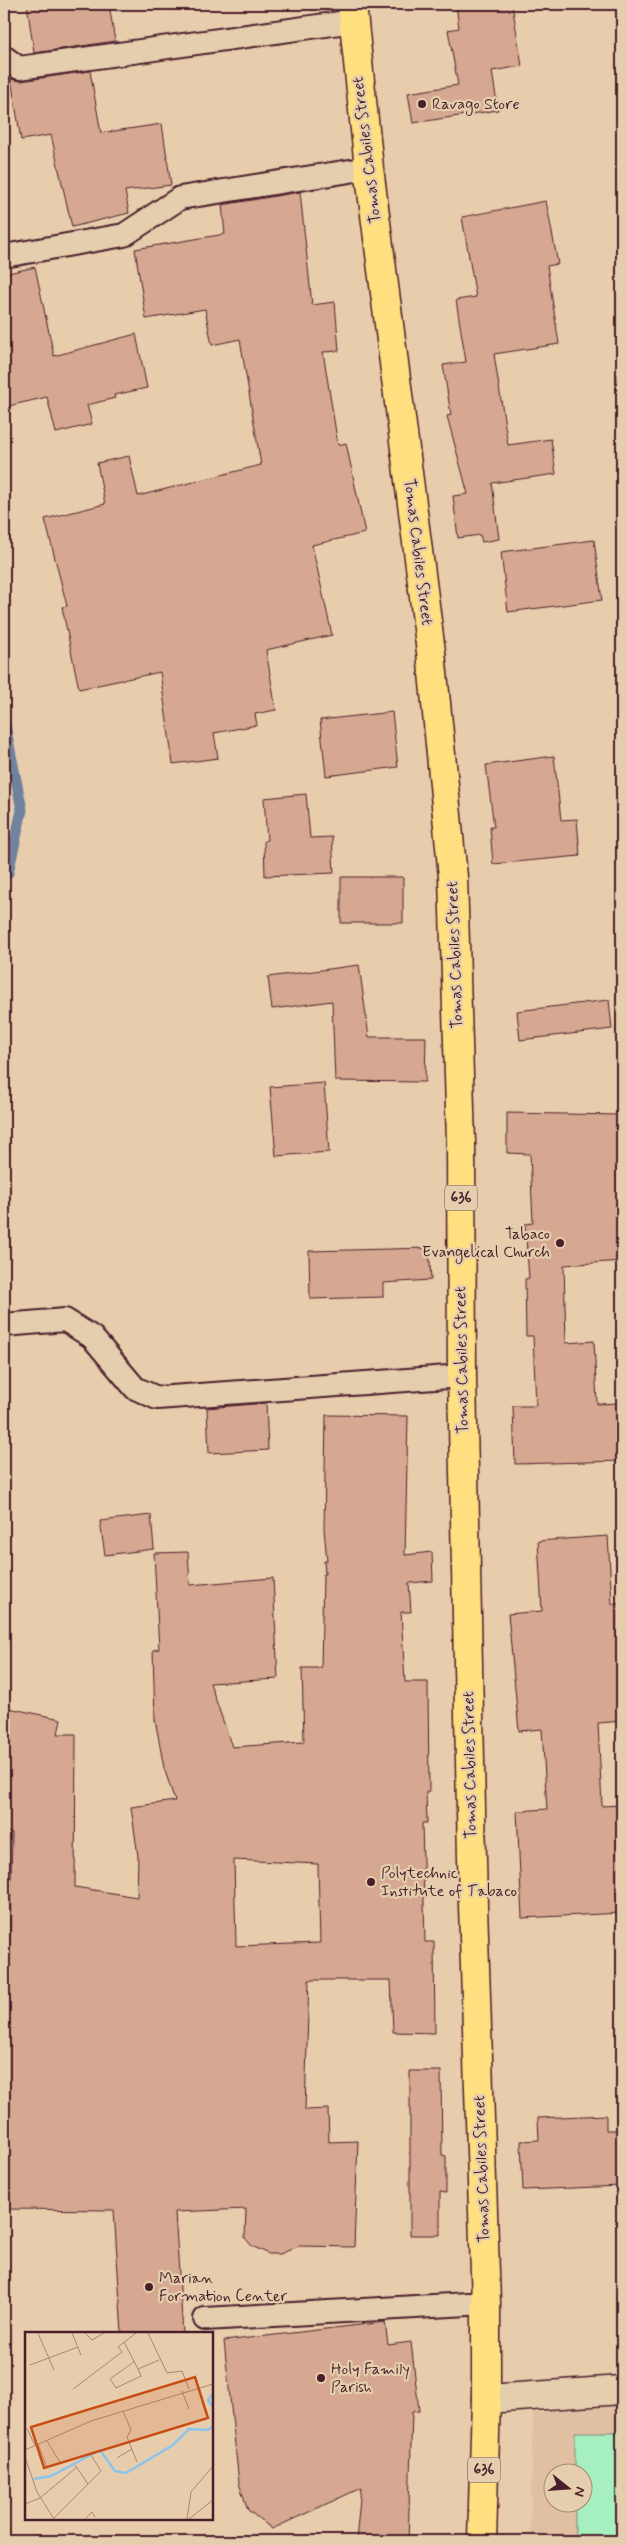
<svg xmlns="http://www.w3.org/2000/svg" width="626" height="2545" viewBox="0 0 626 2545" font-family="Mynerve,sans-serif">
  <style>
    .built { fill: #e0bfa2; fill-rule: evenodd }
    .green { fill: #a6f0bf; stroke: #788875 }
    .lines { fill: none; stroke-linecap: round; stroke-linejoin: round }
    .stream { stroke: #71829e; stroke-width: 11 }
    .building { fill: #d7a891; stroke: #4a1f2b; fill-rule: evenodd }
    .service-casing { stroke: #4a1f2b; stroke-width: 26 }
    .minor-casing { stroke: #4a1f2b; stroke-width: 31 }
    .primary-casing { stroke: #4a1f2b; stroke-width: 31 }
    .service { stroke: #e4cead; stroke-width: 22 }
    .minor { stroke: #e4cead; stroke-width: 28 }
    .primary { stroke: #ffdf80; stroke-width: 28 }
    .poi-dot { fill: #4a1f2b; stroke: #e4cead; stroke-width: 2 }
    .labels { text-anchor: middle; dominant-baseline: central; stroke-width: 4.5; stroke-linejoin: round; paint-order: stroke }
    .shield { fill: #e4cead; stroke: #785452; stroke-width: 1 }
    .shield-label { font-size: 15px; font-weight: bold; fill: #4a1f2b }
    .poi-label { font-size: 16px; fill: #4a1f2b; stroke: #e4cead; text-anchor: start }
    .street-label { font-size: 16px; fill: #4a1f2b; stroke: #e4cead }
    .inset-river { fill: none; stroke: #8bc4ea; stroke-width: 2.5 }
    .inset-road { fill: none; stroke: #a98778; stroke-width: 1 }
    .view { fill: #c84d12; fill-opacity: 0.15; stroke: #c84d12; stroke-width: 2.5 }
    .inset-edge { fill: none; stroke: #4a1f2b; stroke-width: 2.5 }
  </style>
  <rect width="100%" height="100%" fill="#e8cdac"/>
  <filter id="ink" filterUnits="userSpaceOnUse"><feTurbulence type="fractalNoise" baseFrequency=".02" numOctaves="2"/><feDisplacementMap in="SourceGraphic" scale="10" xChannelSelector="R" yChannelSelector="G"/><feConvolveMatrix kernelMatrix="1 2 1 2 8 2 1 2 1" color-interpolation-filters="sRGB"/></filter>
  <g filter="url(#ink)">
    <!-- built -->
    <path class="built" d="M 622,2405 L 622,2541 L 530,2541 L 533,2413 ZM 554,2472 L 584,2472 L 584,2502 L 554,2502 Z"/>
    <!-- green -->
    <path class="green" d="M 575,2432 L 622,2432 L 622,2541 L 575,2541 L 575,2503 L 584,2502 L 584,2472 L 575,2472 Z"/>
    <g class="lines">
      <!-- stream -->
      <path class="stream" d="M 4,720 L 22,810 L 8,873 L 4,876"/>
    </g>
    <!-- building -->
    <path class="building" d="M 27,4 L 109,4 L 115,41 L 34,53 Z
      M 456,4 L 512,4 L 522,66 L 492,71 L 498,110 L 413,123 L 408,93 L 458,85 L 448,30 L 459,28 Z
      M 90,71 L 101,133 L 162,124 L 171,185 L 125,191 L 129,213 L 72,227 L 51,135 L 21,140 L 11,79 L 21,81 Z
      M 300,192 L 312,305 L 335,302 L 339,351 L 323,352 L 338,445 L 346,443 L 365,533 L 312,545 L 332,635 L 266,650 L 276,710 L 255,714 L 257,725 L 214,733 L 218,758 L 173,764 L 160,672 L 79,689 L 62,607 L 67,606 L 45,519 L 105,504 L 97,463 L 129,456 L 138,496 L 261,465 L 240,339 L 212,345 L 205,309 L 146,319 L 135,249 L 225,234 L 222,205 Z
      M 546,201 L 558,264 L 547,266 L 559,344 L 494,354 L 508,445 L 551,439 L 556,474 L 492,483 L 499,539 L 482,542 L 480,535 L 458,538 L 453,496 L 468,494 L 447,416 L 451,415 L 443,365 L 466,362 L 456,300 L 476,297 L 462,217 Z
      M 35,267 L 54,356 L 136,334 L 147,388 L 114,395 L 115,398 L 87,405 L 92,424 L 56,433 L 47,397 L 4,407 L 4,274 Z
      M 594,540 L 602,600 L 508,612 L 501,552 Z
      M 392,712 L 398,767 L 326,776 L 320,720 Z
      M 554,756 L 561,820 L 577,819 L 580,856 L 493,864 L 490,827 L 494,827 L 486,765 Z
      M 306,794 L 310,838 L 332,837 L 334,873 L 265,876 L 264,841 L 267,840 L 264,798 Z
      M 341,877 L 403,877 L 403,923 L 341,923 Z
      M 359,965 L 369,1037 L 426,1037 L 425,1082 L 335,1081 L 332,1001 L 272,1009 L 268,977 Z
      M 609,1000 L 612,1029 L 520,1040 L 517,1011 Z
      M 324,1083 L 329,1152 L 276,1156 L 270,1087 Z
      M 507,1113 L 620,1115 L 619,1219 L 622,1219 L 622,1261 L 564,1265 L 566,1343 L 594,1341 L 597,1404 L 622,1403 L 622,1461 L 515,1464 L 513,1406 L 536,1406 L 533,1336 L 526,1336 L 525,1279 L 529,1278 L 525,1224 L 533,1223 L 530,1154 L 507,1153 Z
      M 429,1248 L 431,1280 L 383,1283 L 383,1297 L 310,1299 L 309,1251 Z
      M 266,1403 L 268,1450 L 209,1453 L 207,1408 Z
      M 326,1415 L 408,1416 L 405,1555 L 432,1552 L 433,1581 L 409,1583 L 411,1612 L 401,1612 L 405,1682 L 428,1682 L 429,1792 L 426,1792 L 427,1823 L 422,1823 L 425,1942 L 434,1942 L 435,2033 L 393,2032 L 391,1980 L 309,1980 L 305,2110 L 328,2109 L 329,2142 L 358,2141 L 354,2247 L 299,2246 L 280,2254 L 269,2254 L 252,2246 L 245,2238 L 246,2209 L 175,2212 L 183,2334 L 122,2334 L 114,2210 L 4,2209 L 4,1978 L 9,1978 L 12,1833 L 4,1832 L 4,1707 L 61,1719 L 58,1734 L 76,1734 L 75,1887 L 137,1897 L 138,1856 L 131,1807 L 175,1801 L 164,1768 L 155,1719 L 153,1650 L 159,1649 L 154,1553 L 188,1552 L 190,1585 L 273,1578 L 278,1679 L 210,1683 L 232,1747 L 304,1742 L 302,1668 L 321,1668 L 323,1574 L 325,1574 L 324,1561 L 327,1561 L 324,1529 ZM 234,1860 L 318,1864 L 320,1943 L 236,1946 Z
      M 151,1515 L 154,1549 L 105,1555 L 100,1521 Z
      M 608,1536 L 612,1604 L 622,1603 L 622,1721 L 598,1723 L 602,1806 L 622,1805 L 622,1913 L 522,1918 L 517,1811 L 547,1809 L 542,1729 L 519,1731 L 508,1614 L 542,1611 L 538,1541 Z
      M 410,2071 L 441,2071 L 442,2155 L 446,2156 L 446,2193 L 440,2192 L 440,2235 L 410,2235 Z
      M 606,2115 L 606,2130 L 622,2130 L 622,2186 L 523,2190 L 521,2141 L 539,2140 L 538,2118 Z
      M 385,2322 L 388,2345 L 411,2342 L 419,2411 L 412,2412 L 408,2541 L 356,2541 L 361,2488 L 272,2529 L 248,2510 L 239,2483 L 224,2341 Z"/>
    <g class="lines">
      <defs>
        <path id="service" d="M 4,57 L 19,68 L 354,21
          M 4,256 L 124,235 L 180,198 L 369,168
          M 4,1325 L 65,1320 L 92,1337 L 135,1388 L 157,1398 L 462,1376
          M 205,2319 L 486,2303"/>
        <path id="minor" d="M 486,2399 L 622,2390"/>
        <path id="primary" d="M 352,4 L 369,168 L 431,652 L 453,877 L 461,1142 L 462,1376 L 473,1906 L 486,2303 L 486,2399 L 482,2541"/>
      </defs>
      <!-- service casing -->
      <use href="#service" class="service-casing"/>
      <!-- minor casing -->
      <use href="#minor" class="minor-casing"/>
      <!-- primary casing -->
      <use href="#primary" class="primary-casing"/>
      <!-- service -->
      <use href="#service" class="service"/>
      <!-- minor -->
      <use href="#minor" class="minor"/>
      <!-- primary -->
      <use href="#primary" class="primary"/>
    </g>
  </g>
  <!-- markers -->
  <g class="poi-dot">
    <circle cx="422" cy="104" r="5"/>
    <circle cx="560" cy="1243" r="5"/>
    <circle cx="371" cy="1882" r="5"/>
    <circle cx="149" cy="2287" r="5"/>
    <circle cx="321" cy="2378" r="5"/>
  </g>
  <g class="labels">
    <!-- shield labels -->
    <g class="shield">
      <rect x="445" y="1185.5" width="32" height="25" rx="4"/>
      <rect x="468" y="2457.5" width="32" height="25" rx="4"/>
    </g>
    <g class="shield-label">
      <text x="461" y="1198">636</text>
      <text x="484" y="2470">636</text>
    </g>
    <!-- poi labels -->
    <g class="poi-label">
      <text x="432" y="104">Ravago Store</text>
      <text x="550" y="1234" text-anchor="end">Tabaco<tspan x="550" dy="18">Evangelical Church</tspan></text>
      <text x="381" y="1873">Polytechnic<tspan x="381" dy="18">Institute of Tabaco</tspan></text>
      <text x="159" y="2278">Marian<tspan x="159" dy="18">Formation Center</tspan></text>
      <text x="331" y="2369">Holy Family<tspan x="331" dy="18">Parish</tspan></text>
    </g>
    <!-- street labels -->
    <g class="street-label">
      <text transform="translate(367 150) rotate(-97)">Tomas Cabiles Street</text>
      <text transform="translate(418 552) rotate(83)">Tomas Cabiles Street</text>
      <text transform="translate(455 955) rotate(-92)">Tomas Cabiles Street</text>
      <text transform="translate(462 1360) rotate(-91)">Tomas Cabiles Street</text>
      <text transform="translate(470 1765) rotate(-91)">Tomas Cabiles Street</text>
      <text transform="translate(482 2169) rotate(-92)">Tomas Cabiles Street</text>
    </g>
  </g>
  <!-- overview -->
  <g transform="translate(25 2332)">
    <rect width="188" height="188" fill="#e8cdac"/>
    <path class="inset-river" d="M 188,62 L 183,68 L 188,75M 9,147 L 26,144 L 75,118 L 90,139 L 101,141 L 148,113 L 164,97 L 183,98 L 188,94"/>
    <path class="inset-road" d="M 13,1 L 29,38M 47,1 L 56,23M 60,1 L 67,8 L 79,1M 123,1 L 142,41 L 157,39 L 164,57M 99,10 L 113,37 L 134,28M 110,29 L 85,47 L 91,56 L 116,44 L 113,37M 5,33 L 53,15M 48,57 L 97,20 L 93,15 L 111,1M 157,59 L 164,77M 98,79 L 106,98 L 102,105 L 112,130M 2,96 L 10,114M 22,109 L 36,132M 13,112 L 22,136M 0,118 L 66,89 L 188,52M 0,125 L 12,160 L 29,187M 92,126 L 107,117M 50,133 L 63,152M 0,172 L 15,166 L 52,135M 28,187 L 76,139 L 66,123M 60,187 L 67,180 L 70,185M 162,187 L 166,160 L 188,134M 164,187 L 188,168"/>
    <path class="view" d="M 170,45 L 183,86 L 19,136 L 6,95 Z"/>
    <rect width="188" height="188" class="inset-edge"/>
  </g>
  <!-- margin -->
  <rect width="626" height="2545" fill="none" stroke="#e4cead" stroke-width="20"/>
  <rect x="10" y="10" width="606" height="2525" fill="none" stroke="#4a1f2b" stroke-width="2" filter="url(#ink)"/>
  <!-- north arrow -->
  <g transform="translate(568 2488) rotate(107)"><circle r="24" fill="#e4cead" stroke="#a68879"/>
  <path d="M0-4L9 19L0 12L-9 19Z" fill="#4a1f2b"/>
  <text y="-8" font-size="14" font-weight="bold" text-anchor="middle" fill="#4a1f2b">N</text>
  </g>
</svg>
